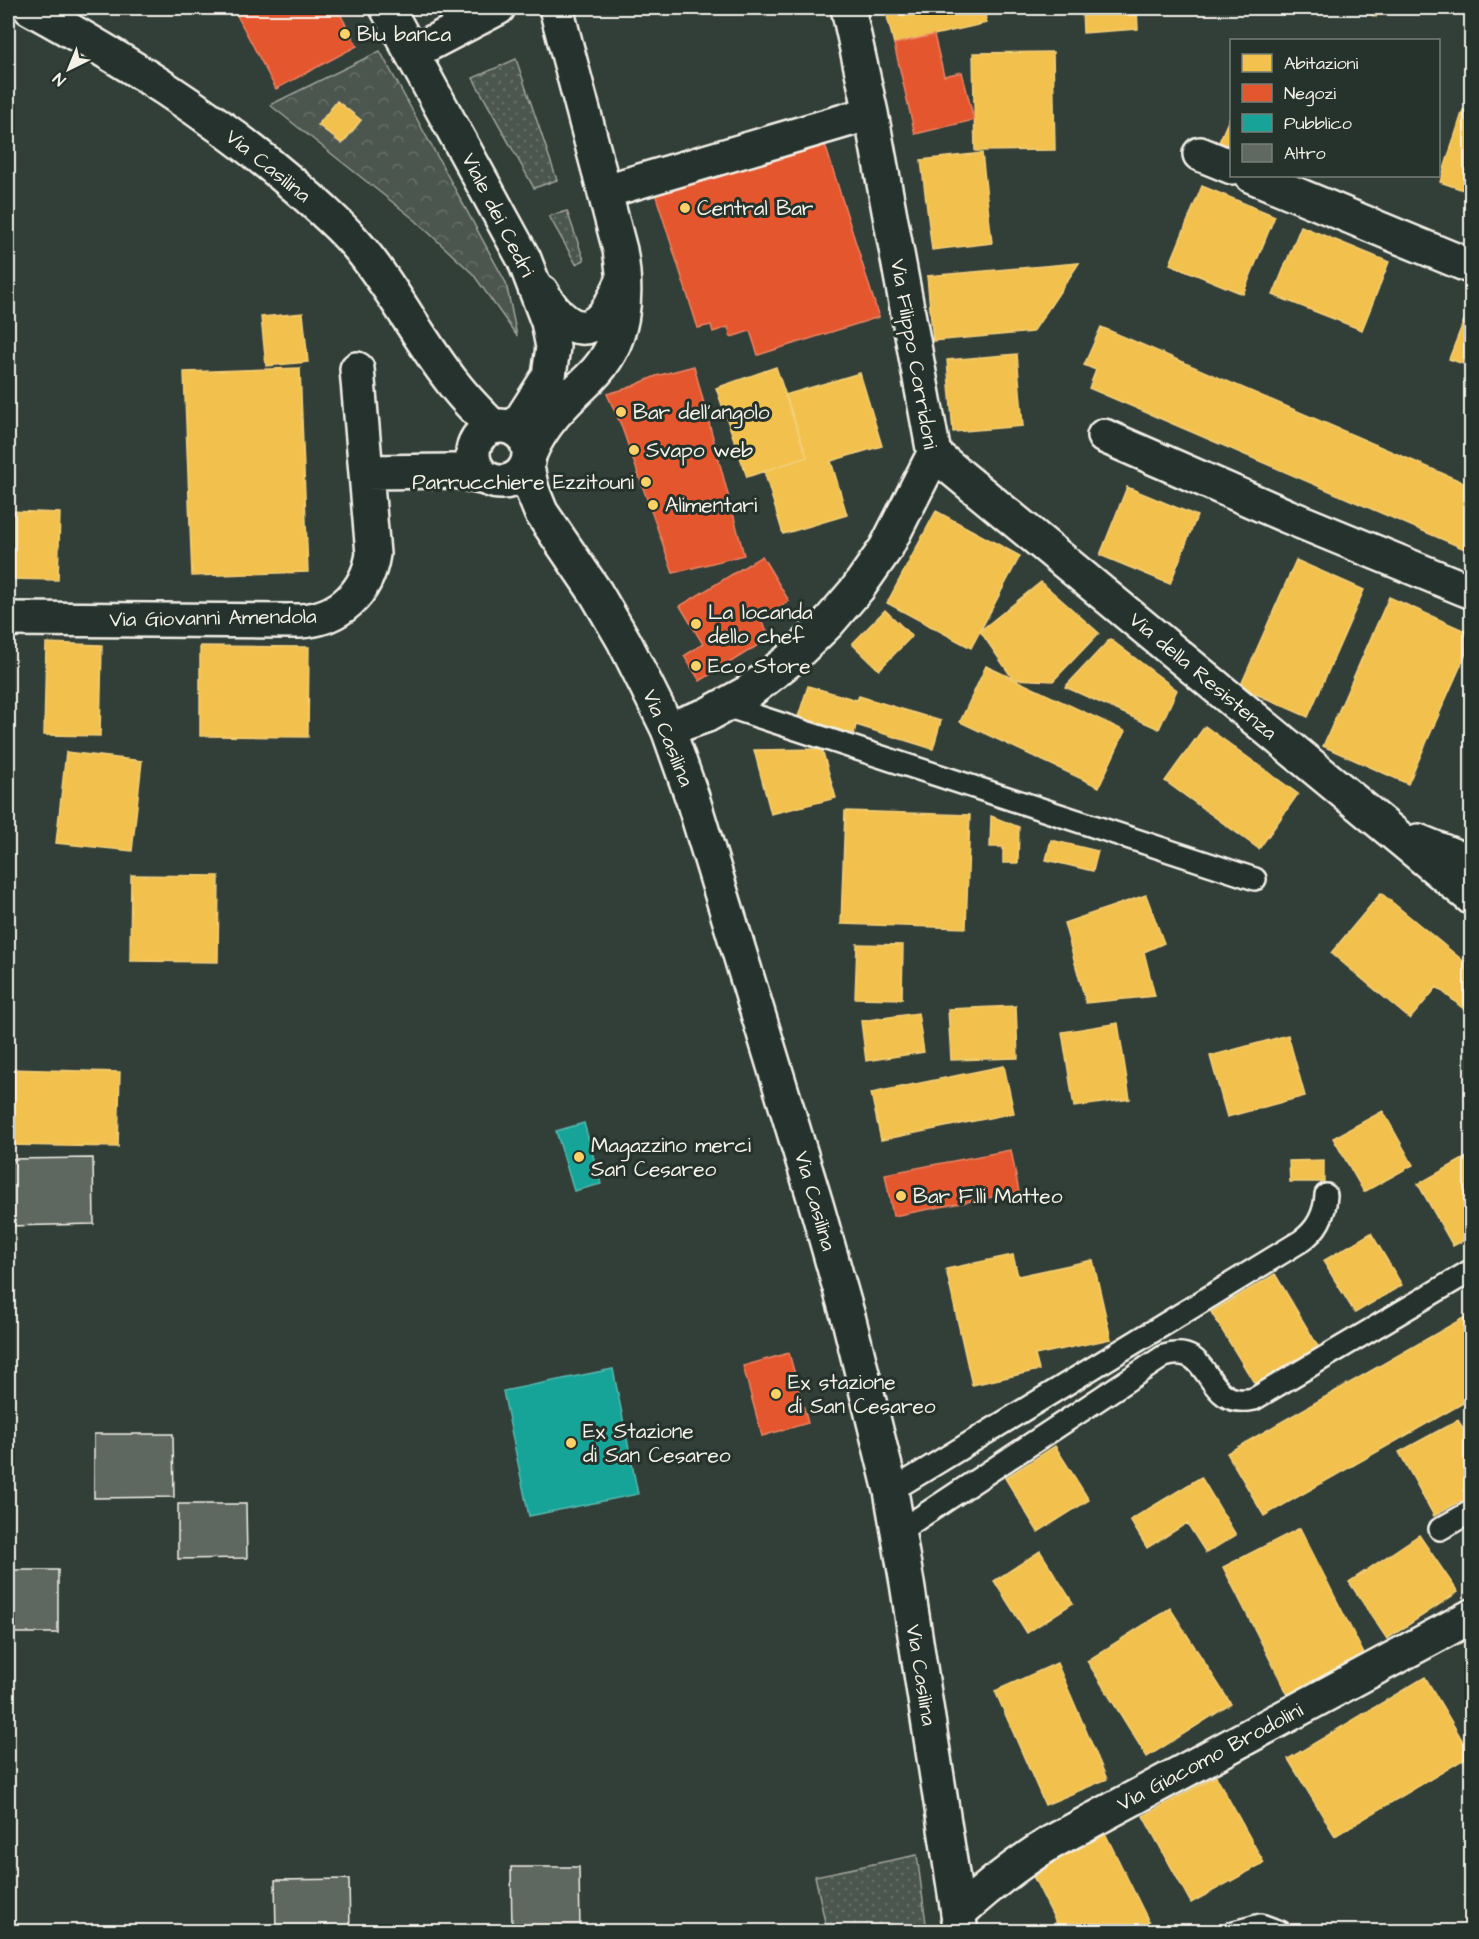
<svg xmlns="http://www.w3.org/2000/svg" width="1479" height="1939" viewBox="0 0 1479 1939" font-family="'Architects Daughter',sans-serif">
  <style>
    .grass { fill: url(#grass-dots); stroke: #a0a49c; stroke-width: 1.5 }
    .forest { fill: url(#forest-crowns); stroke: #a0a49c; stroke-width: 1.5; fill-rule: evenodd }
    .homes { fill: #f2c14e; stroke: #f3cf7c; stroke-width: 1.5 }
    .shops { fill: #e4572e; stroke: #e98566; stroke-width: 1.5 }
    .public { fill: #17a398; stroke: #59bab0; stroke-width: 1.5 }
    .building { fill: #5f6861; stroke: #f4f1e8; stroke-width: 1.5 }
    .lines { fill: none; stroke-linecap: round; stroke-linejoin: round }
    .lane-casing { stroke: #f4f1e8; stroke-width: 26 }
    .street-casing { stroke: #f4f1e8; stroke-width: 38 }
    .primary-casing { stroke: #f4f1e8; stroke-width: 38 }
    .lane { stroke: #26332d; stroke-width: 21 }
    .street { stroke: #26332d; stroke-width: 33 }
    .primary { stroke: #26332d; stroke-width: 33 }
    .poi-dot { fill: #ffd166; stroke: #26332d; stroke-width: 2 }
    .labels { text-anchor: middle; dominant-baseline: central; stroke-width: 6; stroke-linejoin: round; paint-order: stroke }
    .poi-label { font-size: 21px; fill: #f4f1e8; stroke: #26332d; text-anchor: start }
    .street-label { font-size: 21px; fill: #f4f1e8; stroke: #26332d }
  </style>
  <defs>
    <pattern id="grass-dots" width="8" height="8" patternUnits="userSpaceOnUse" patternTransform="scale(1.5)"><rect width="8" height="8" fill="#4c564f"/><path d="M2 2h.1M6 6h.1" fill="none" stroke="#666f68" stroke-width="1.8" stroke-linecap="round"/></pattern>
    <pattern id="forest-crowns" width="20" height="18" patternUnits="userSpaceOnUse" patternTransform="scale(1.5)"><rect width="20" height="18" fill="#4c564f"/><path d="M2 6a3 3 0 1 1 6 0M12 15a3 3 0 1 1 6 0" fill="none" stroke="#666f68"/></pattern>
  </defs>
  <rect width="100%" height="100%" fill="#323e38"/>
  <filter id="ink" filterUnits="userSpaceOnUse"><feTurbulence type="fractalNoise" baseFrequency=".0167" numOctaves="2"/><feDisplacementMap in="SourceGraphic" scale="12" xChannelSelector="R" yChannelSelector="G"/><feConvolveMatrix kernelMatrix="1 2 1 2 8 2 1 2 1" color-interpolation-filters="sRGB"/></filter>
  <g filter="url(#ink)">
    <!-- grass -->
    <path class="grass" d="M 516,59 L 557,180 L 534,188 L 473,78 Z
      M 567,211 L 584,260 L 576,264 L 549,216 Z
      M 917,1855 L 927,1931 L 827,1931 L 815,1876 Z"/>
    <!-- forest -->
    <path class="forest" d="M 380,51 L 506,283 L 517,336 L 473,274 L 415,220 L 270,105 ZM 337,101 L 361,120 L 342,144 L 319,125 Z"/>
    <!-- homes -->
    <path class="homes" d="M 885,8 L 984,8 L 987,23 L 894,44 Z
      M 1082,8 L 1137,8 L 1138,29 L 1083,33 Z
      M 1358,8 L 1381,8 L 1376,17 Z
      M 1053,52 L 1055,150 L 975,151 L 973,53 Z
      M 337,101 L 361,120 L 342,144 L 318,125 Z
      M 1463,110 L 1472,113 L 1472,193 L 1440,182 Z
      M 1232,112 L 1232,147 L 1219,142 Z
      M 982,153 L 992,243 L 932,250 L 921,160 Z
      M 1202,186 L 1275,216 L 1243,294 L 1170,264 Z
      M 1301,226 L 1389,262 L 1362,330 L 1273,295 Z
      M 1079,263 L 1033,332 L 933,341 L 927,276 Z
      M 1470,305 L 1472,305 L 1472,367 L 1449,359 Z
      M 303,313 L 308,362 L 266,366 L 261,317 Z
      M 1101,327 L 1472,486 L 1472,552 L 1089,388 L 1096,370 L 1084,365 Z
      M 1017,354 L 1023,426 L 953,432 L 947,360 Z
      M 776,367 L 807,457 L 747,477 L 716,388 Z
      M 300,368 L 308,572 L 192,576 L 184,372 Z
      M 860,373 L 882,446 L 831,461 L 847,515 L 783,534 L 764,471 L 807,457 L 785,395 Z
      M 1127,487 L 1197,516 L 1170,584 L 1100,555 Z
      M 8,511 L 60,513 L 58,580 L 8,579 Z
      M 936,511 L 1020,556 L 971,648 L 887,603 Z
      M 1296,560 L 1364,590 L 1308,717 L 1240,687 Z
      M 1041,582 L 1099,633 L 1053,681 L 1013,679 L 980,631 Z
      M 1389,597 L 1472,634 L 1472,640 L 1408,784 L 1323,746 Z
      M 885,610 L 912,636 L 879,670 L 852,644 Z
      M 1110,639 L 1177,690 L 1159,729 L 1065,687 Z
      M 46,643 L 102,645 L 100,736 L 44,735 Z
      M 200,646 L 309,647 L 308,737 L 200,736 Z
      M 986,666 L 1125,731 L 1099,787 L 960,722 Z
      M 808,686 L 857,700 L 859,696 L 941,721 L 933,749 L 856,725 L 854,734 L 798,717 Z
      M 1205,726 L 1298,794 L 1259,849 L 1165,781 Z
      M 822,749 L 836,798 L 771,814 L 754,750 Z
      M 66,752 L 142,761 L 132,851 L 56,843 Z
      M 845,811 L 970,815 L 966,928 L 841,924 Z
      M 991,816 L 1019,827 L 1018,863 L 1003,863 L 1003,847 L 990,847 Z
      M 1051,840 L 1098,851 L 1093,871 L 1046,860 Z
      M 131,875 L 219,876 L 218,962 L 130,961 Z
      M 1381,893 L 1472,968 L 1472,1016 L 1437,987 L 1410,1019 L 1331,953 Z
      M 1146,895 L 1164,943 L 1144,952 L 1155,996 L 1086,1003 L 1064,923 Z
      M 857,944 L 903,945 L 902,999 L 855,998 Z
      M 1016,1006 L 1018,1058 L 951,1060 L 948,1009 Z
      M 918,1013 L 924,1052 L 866,1061 L 861,1021 Z
      M 1118,1023 L 1130,1099 L 1074,1107 L 1062,1032 Z
      M 1288,1035 L 1305,1096 L 1227,1117 L 1210,1056 Z
      M 1004,1066 L 1014,1113 L 881,1140 L 871,1093 Z
      M 8,1069 L 120,1072 L 118,1147 L 8,1145 Z
      M 1383,1111 L 1413,1165 L 1364,1192 L 1333,1138 Z
      M 1472,1154 L 1472,1236 L 1453,1246 L 1418,1184 Z
      M 1324,1160 L 1324,1182 L 1290,1182 L 1289,1161 Z
      M 1371,1233 L 1402,1285 L 1355,1313 L 1323,1261 Z
      M 1013,1255 L 1018,1276 L 1093,1260 L 1111,1339 L 1035,1355 L 1039,1370 L 972,1385 L 946,1269 Z
      M 1275,1274 L 1322,1353 L 1259,1391 L 1211,1312 Z
      M 1472,1313 L 1472,1398 L 1264,1516 L 1227,1453 Z
      M 1458,1420 L 1472,1444 L 1472,1495 L 1434,1516 L 1399,1452 Z
      M 1055,1446 L 1089,1500 L 1038,1532 L 1005,1478 Z
      M 1201,1477 L 1236,1535 L 1206,1553 L 1187,1523 L 1147,1548 L 1130,1520 Z
      M 1300,1528 L 1366,1658 L 1289,1697 L 1223,1567 Z
      M 1419,1535 L 1458,1592 L 1387,1639 L 1349,1582 Z
      M 1040,1551 L 1073,1603 L 1027,1633 L 994,1581 Z
      M 1170,1608 L 1231,1704 L 1147,1757 L 1087,1661 Z
      M 1057,1663 L 1107,1779 L 1045,1805 L 995,1691 Z
      M 1425,1677 L 1471,1755 L 1335,1836 L 1288,1759 Z
      M 1216,1776 L 1264,1863 L 1191,1903 L 1143,1816 Z
      M 1103,1829 L 1154,1932 L 1061,1932 L 1028,1866 Z"/>
    <!-- shops -->
    <path class="shops" d="M 233,8 L 337,8 L 357,46 L 276,89 Z
      M 934,35 L 944,76 L 962,72 L 974,120 L 915,134 L 894,44 Z
      M 823,138 L 879,317 L 758,355 L 750,331 L 731,337 L 728,327 L 713,332 L 711,325 L 698,328 L 654,190 Z
      M 694,366 L 744,555 L 673,573 L 621,425 L 607,394 L 628,388 L 656,376 Z
      M 762,556 L 789,601 L 760,619 L 771,637 L 700,681 L 684,656 L 703,644 L 680,606 Z
      M 1011,1150 L 1019,1192 L 893,1216 L 885,1174 Z
      M 789,1353 L 808,1423 L 762,1436 L 743,1366 Z"/>
    <!-- public -->
    <path class="public" d="M 584,1123 L 601,1184 L 574,1191 L 556,1131 Z
      M 613,1369 L 638,1494 L 529,1516 L 503,1391 Z"/>
    <!-- building -->
    <path class="building" d="M 93,1158 L 94,1224 L 8,1226 L 8,1159 Z
      M 8,1279 L 11,1280 L 8,1297 Z
      M 94,1434 L 173,1434 L 174,1497 L 94,1498 Z
      M 178,1504 L 246,1504 L 247,1558 L 178,1559 Z
      M 8,1570 L 58,1570 L 58,1633 L 8,1633 Z
      M 511,1867 L 579,1867 L 580,1932 L 512,1932 Z
      M 349,1879 L 350,1932 L 276,1932 L 275,1880 Z"/>
    <g class="lines">
      <defs>
        <path id="lane" d="M 726,706 L 1255,879
          M 891,1491 L 1301,1241 C 1317,1230 1325,1214 1326,1195
          M 1440,1529 L 1472,1511
          M 898,1532 L 1164,1356 C 1215,1340 1201,1411 1254,1399 L 1472,1270
          M 1234,1932 L 1261,1925 L 1280,1932"/>
        <path id="street" d="M 387,8 L 524,259 L 548,322 L 553,347 L 549,376 L 515,429
          M 412,53 L 498,8
          M 1200,154 L 1232,167
          M 1252,176 L 1472,267
          M 606,191 L 871,113
          M 542,292 C 552,311 575,340 598,321 C 609,312 615,297 621,285
          M 1104,436 L 1287,516 L 1472,592
          M 530,453 C 543,422 566,401 590,378 C 626,343 628,296 620,250 L 556,8
          M 934,454 L 1472,898
          M 366,472 L 455,471 L 485,478
          M 8,619 L 300,621 C 339,619 367,593 373,554 L 357,369
          M 668,729 L 707,715 L 747,693 L 792,658 L 828,623 L 858,588 L 886,548 L 934,454 L 871,113 L 848,8
          M 1418,841 L 1472,863
          M 958,1914 C 988,1886 1018,1863 1052,1842 L 1472,1616"/>
        <path id="primary" d="M 30,8 C 123,59 213,115 294,185 C 316,204 338,223 357,245 C 393,287 418,339 453,383 C 465,399 479,413 493,427
          M473 454a28 28 0 1 1 56 0a28 28 0 1 1-56 0Z
          M 527,467 L 532,490 L 541,512 L 596,593 L 624,641 L 668,729 L 692,797 L 816,1204 L 849,1320 L 891,1491 L 907,1583 L 961,1932"/>
      </defs>
      <!-- lane casing -->
      <use href="#lane" class="lane-casing"/>
      <!-- street casing -->
      <use href="#street" class="street-casing"/>
      <!-- primary casing -->
      <use href="#primary" class="primary-casing"/>
      <!-- lane -->
      <use href="#lane" class="lane"/>
      <!-- street -->
      <use href="#street" class="street"/>
      <!-- primary -->
      <use href="#primary" class="primary"/>
    </g>
  </g>
  <!-- markers -->
  <g class="poi-dot">
    <circle cx="345" cy="34" r="6"/>
    <circle cx="685" cy="208" r="6"/>
    <circle cx="621" cy="412" r="6"/>
    <circle cx="634" cy="450" r="6"/>
    <circle cx="646" cy="482" r="6"/>
    <circle cx="653" cy="505" r="6"/>
    <circle cx="696" cy="624" r="6"/>
    <circle cx="696" cy="666" r="6"/>
    <circle cx="579" cy="1157" r="6"/>
    <circle cx="901" cy="1196" r="6"/>
    <circle cx="776" cy="1394" r="6"/>
    <circle cx="571" cy="1443" r="6"/>
  </g>
  <g class="labels">
    <!-- poi labels -->
    <g class="poi-label">
      <text x="357" y="34">Blu banca</text>
      <text x="697" y="208">Central Bar</text>
      <text x="633" y="412">Bar dell'angolo</text>
      <text x="646" y="450">Svapo web</text>
      <text x="634" y="482" text-anchor="end">Parrucchiere Ezzitouni</text>
      <text x="665" y="505">Alimentari</text>
      <text x="708" y="612">La locanda<tspan x="708" dy="24">dello chef</tspan></text>
      <text x="708" y="666">Eco Store</text>
      <text x="591" y="1145">Magazzino merci<tspan x="591" dy="24">San Cesareo</tspan></text>
      <text x="913" y="1196">Bar F.lli Matteo</text>
      <text x="788" y="1382">Ex stazione<tspan x="788" dy="24">di San Cesareo</tspan></text>
      <text x="583" y="1431">Ex Stazione<tspan x="583" dy="24">di San Cesareo</tspan></text>
    </g>
    <!-- street labels -->
    <g class="street-label">
      <text transform="translate(268 166) rotate(39)">Via Casilina</text>
      <text transform="translate(498 215) rotate(63)">Viale dei Cedri</text>
      <text transform="translate(914 354) rotate(80)">Via Filippo Corridoni</text>
      <text transform="translate(213 618) rotate(-1)">Via Giovanni Amendola</text>
      <text transform="translate(1203 676) rotate(40)">Via della Resistenza</text>
      <text transform="translate(668 738) rotate(68)">Via Casilina</text>
      <text transform="translate(815 1201) rotate(74)">Via Casilina</text>
      <text transform="translate(921 1675) rotate(81)">Via Casilina</text>
      <text transform="translate(1210 1757) rotate(-28)">Via Giacomo Brodolini</text>
    </g>
  </g>
  <!-- margin -->
  <rect width="1479" height="1939" fill="none" stroke="#26332d" stroke-width="30"/>
  <rect x="15" y="15" width="1449" height="1909" fill="none" stroke="#f4f1e8" stroke-width="2" filter="url(#ink)"/>
  <!-- legend -->
  <rect x="1230" y="39" width="210" height="138" fill="#26332d" stroke="#787f78" stroke-width="1.5"/>
  <rect x="1242" y="54" width="30" height="18" fill="#f2c14e" stroke="#787f78" stroke-width="1.5"/>
  <text x="1284" y="69" font-size="18" fill="#f4f1e8">Abitazioni</text>
  <rect x="1242" y="84" width="30" height="18" fill="#e4572e" stroke="#787f78" stroke-width="1.5"/>
  <text x="1284" y="99" font-size="18" fill="#f4f1e8">Negozi</text>
  <rect x="1242" y="114" width="30" height="18" fill="#17a398" stroke="#787f78" stroke-width="1.5"/>
  <text x="1284" y="129" font-size="18" fill="#f4f1e8">Pubblico</text>
  <rect x="1242" y="144" width="30" height="18" fill="#5f6861" stroke="#787f78" stroke-width="1.5"/>
  <text x="1284" y="159" font-size="18" fill="#f4f1e8">Altro</text>
  <!-- north arrow -->
  <g transform="translate(69 69) rotate(223)" stroke="#26332d" stroke-width="4.5" paint-order="stroke">
  <path d="M0-4.5L10 22L0 15L-10 22Z" fill="#f4f1e8"/>
  <text y="-9" font-size="16" font-weight="bold" text-anchor="middle" fill="#f4f1e8">N</text>
  </g>
</svg>
